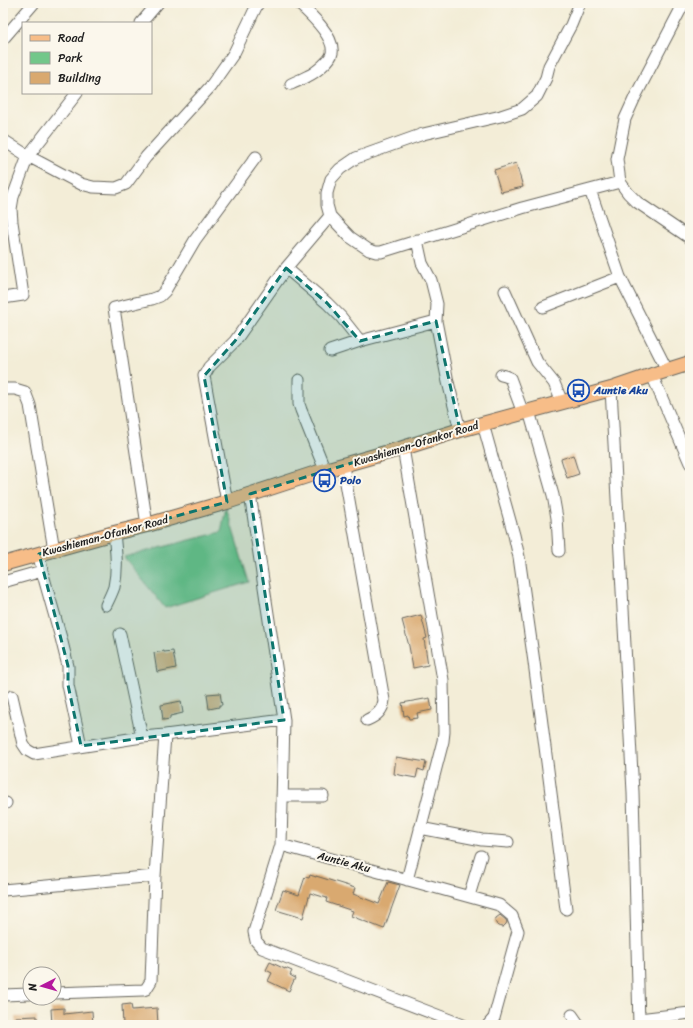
<svg xmlns="http://www.w3.org/2000/svg" width="693" height="1028" viewBox="0 0 693 1028" font-family="Sriracha,sans-serif">
  <style>
    .green { fill: #73c78a; stroke: #487253 }
    .building { fill: #d9a96f }
    .lines { fill: none; stroke-linecap: round; stroke-linejoin: round }
    .minor-casing { stroke: #67655d; stroke-width: 13 }
    .major-casing { stroke: #67655d; stroke-width: 16 }
    .minor { stroke: #fff; stroke-width: 11 }
    .major { stroke: #f7bd88; stroke-width: 14 }
    .marked { fill: #0f766e; fill-opacity: 0.2; stroke: #0f766e; stroke-width: 3; stroke-dasharray: 8 5; stroke-linejoin: round }
    .labels { text-anchor: middle; dominant-baseline: central; stroke-width: 4; stroke-linejoin: round; paint-order: stroke }
    .transit-label { font-size: 11px; font-weight: bold; fill: #164399; stroke: #fbf7ec; text-anchor: start }
    .street-label { font-size: 11px; fill: #1c1c1c; stroke: #fbf7ec }
  </style>
  <rect width="100%" height="100%" fill="#fbf7ec"/>
  <filter id="ink" filterUnits="userSpaceOnUse"><feTurbulence type="fractalNoise" baseFrequency=".025" numOctaves="2"/><feDisplacementMap in="SourceGraphic" scale="8" xChannelSelector="R" yChannelSelector="G"/><feConvolveMatrix kernelMatrix="1 2 1 2 8 2 1 2 1" color-interpolation-filters="sRGB"/></filter>
  <filter id="wash" filterUnits="userSpaceOnUse"><feTurbulence type="fractalNoise" baseFrequency=".012" numOctaves="4" result="noise"/><feDisplacementMap in="SourceGraphic" scale="16" xChannelSelector="R" yChannelSelector="G"/><feGaussianBlur stdDeviation="0.9" result="paint"/><feColorMatrix in="noise" values="0 0 0 0 0 0 0 0 0 0 0 0 0 0 0 0 0 1.4 0 .05"/><feComposite in="paint" operator="in"/></filter>
  <g filter="url(#wash)">
    <rect width="100%" height="100%" fill="#f3edd7"/>
    <!-- green -->
    <path class="green" d="M 226,507 L 249,582 L 165,608 L 124,557 L 221,532 Z"/>
    <g id="blocks">
      <!-- building -->
      <path class="building" d="M 516,163 L 523,187 L 501,192 L 494,170 Z
        M 573,455 L 579,474 L 567,478 L 561,459 Z
        M 421,615 L 427,638 L 424,639 L 428,665 L 413,668 L 409,646 L 402,620 Z
        M 164,651 L 164,652 L 173,651 L 176,668 L 157,672 L 154,653 Z
        M 220,693 L 222,705 L 219,705 L 219,707 L 209,709 L 207,694 Z
        M 430,698 L 432,710 L 417,713 L 418,718 L 409,719 L 408,715 L 404,716 L 402,703 Z
        M 181,701 L 183,713 L 170,716 L 170,719 L 163,720 L 161,705 Z
        M 396,757 L 426,762 L 424,771 L 418,769 L 416,778 L 394,774 Z
        M 310,875 L 316,877 L 316,876 L 355,888 L 353,894 L 379,904 L 388,882 L 400,885 L 384,929 L 351,916 L 353,911 L 326,902 L 327,898 L 310,893 L 303,918 L 276,910 L 283,890 L 299,895 L 305,877 L 309,878 Z
        M 500,915 L 506,920 L 507,922 L 506,924 L 503,927 L 498,926 L 497,925 L 495,921 L 496,918 Z
        M 270,962 L 285,969 L 285,968 L 292,971 L 290,975 L 295,978 L 289,991 L 268,981 L 272,973 L 266,970 Z
        M 131,1004 L 132,1010 L 157,1008 L 158,1025 L 123,1025 L 122,1005 Z
        M 64,1008 L 64,1014 L 92,1011 L 93,1025 L 52,1025 L 51,1009 Z
        M 37,1016 L 37,1025 L 16,1025 L 15,1017 Z"/>
    </g>
  </g>
  <g filter="url(#ink)">
    <use href="#blocks" fill-opacity="0" stroke="#67655d" stroke-width="1"/>
    <g class="lines">
      <defs>
        <path id="minor" d="M 580,3 L 571,25 L 549,66 L 546,78 L 537,96 L 522,109 L 501,116 L 423,134 L 356,158 L 340,169 L 331,179 L 327,193 L 327,205 L 330,216 L 350,237 L 369,250 L 376,252 L 381,252 L 522,208 L 620,182
          M 684,3 L 635,97 L 625,119 L 617,159 L 620,182 L 628,193 L 637,202 L 690,238
          M 141,23 L 158,3
          M 3,39 L 34,3
          M 291,84 C 297,81 303,79 308,76 C 315,73 331,60 332,53 C 335,36 309,13 298,3
          M 3,140 L 28,156 L 81,184 L 93,187 L 116,188 L 126,184 L 146,157 L 210,87 L 234,53 L 258,3
          M 590,190 L 620,277 L 667,370
          M 417,240 L 422,263 L 431,280 L 437,304 L 436,321 L 448,382 L 460,430
          M 286,268 L 327,303 L 341,317 L 360,341
          M 505,291 L 537,362 L 554,383 L 562,402
          M 3,298 L 23,295 L 12,222 L 11,209 L 13,197 L 28,156 L 77,93
          M 543,307 L 620,277
          M 330,351 L 360,341 L 436,321
          M 501,375 L 505,376 L 510,378 L 523,413
          M 652,375 L 690,463
          M 299,380 L 299,404 L 301,410 L 325,470
          M 3,389 L 15,389 L 25,392 L 30,405 L 54,550
          M 611,389 L 633,792 L 639,1025
          M 529,411 L 553,495 L 557,518 L 559,551
          M 483,424 L 514,535 L 519,557 L 534,662 L 566,909
          M 403,448 L 443,680 L 444,732 L 443,741 L 407,880
          M 343,466 L 384,700 C 383,711 376,716 367,720
          M 250,494 L 284,720 L 281,845 L 254,932 L 256,941 L 262,948 L 463,1025
          M 227,502 L 204,376 L 209,367 L 235,341 L 286,268 L 330,216
          M 147,525 L 114,308 L 152,299 L 160,296 L 165,291 L 195,240 L 256,157
          M 39,554 L 42,571 L 61,638 L 68,666 L 68,685 L 81,746
          M 3,582 L 42,571
          M 106,605 C 109,599 112,593 114,587 C 118,569 116,551 114,533
          M 120,634 L 142,737
          M 12,696 L 23,744 L 27,750 L 34,754 L 142,737 L 165,735 L 284,720
          M 282,796 L 323,796
          M 3,803 L 6,803
          M 420,828 L 482,840 L 508,842
          M 281,845 L 499,905 L 512,916 L 518,931 L 494,1018 L 488,1025
          M 3,890 L 155,876
          M 469,896 L 481,856
          M 54,993 L 143,990 L 146,989 L 151,981 L 155,876 L 165,735
          M 3,995 L 30,994
          M 572,1015 L 579,1025
          M 639,1019 L 690,1013"/>
        <path id="major" d="M 3,564 L 114,533 L 147,525 L 227,502 L 325,470 L 403,448 L 460,430 L 611,389 L 652,375 L 690,363"/>
      </defs>
      <!-- minor casing -->
      <use href="#minor" class="minor-casing"/>
      <!-- major casing -->
      <use href="#major" class="major-casing"/>
      <!-- minor -->
      <use href="#minor" class="minor"/>
      <!-- major -->
      <use href="#major" class="major"/>
    </g>
  </g>
  <!-- marked area -->
  <path class="marked" d="M 286,268 L 327,303 L 360,341 L 436,321 L 460,430 L 250,494 L 284,720 L 81,746 L 68,685 L 68,666 L 39,554 L 227,502 L 204,376 L 235,341 Z"/>
  <!-- icons -->
  <defs>
    <symbol id="bus-ring" viewBox="-11 -11 22 22"><circle r="9.5" fill="#fbf7ec" stroke="#1a4fb4" stroke-width="1.5"/><path d="M-5-6H5V4H4V6H2V4H-2V6H-4V4H-5ZM-3.5-4V0h7V-4ZM-3.5 1.2v1.5H-2V1.2ZM2 1.2v1.5H3.5V1.2Z" fill="#1a4fb4"/></symbol>
  </defs>
  <g fill-rule="evenodd">
    <use href="#bus-ring" x="566" y="378" width="25" height="25"/>
    <use href="#bus-ring" x="312" y="468" width="25" height="25"/>
  </g>
  <g class="labels">
    <!-- transit labels -->
    <g class="transit-label">
      <text x="594" y="390">Auntie Aku</text>
      <text x="340" y="480">Polo</text>
    </g>
    <!-- street labels -->
    <g class="street-label">
      <text transform="translate(416 444) rotate(-17)">Kwashieman-Ofankor Road</text>
      <text transform="translate(105 536) rotate(-15)">Kwashieman-Ofankor Road</text>
      <text transform="translate(344 862) rotate(15)">Auntie Aku</text>
    </g>
  </g>
  <!-- margin -->
  <rect width="693" height="1028" fill="none" stroke="#fbf7ec" stroke-width="16"/>
  <!-- legend -->
  <rect x="22" y="22" width="130" height="72" fill="#fbf7ec" stroke="#a29f99"/>
  <rect x="30" y="35" width="20" height="6" fill="#f7bd88" stroke="#a29f99"/>
  <text x="58" y="42" font-size="12" fill="#1c1c1c">Road</text>
  <rect x="30" y="52" width="20" height="12" fill="#73c78a" stroke="#a29f99"/>
  <text x="58" y="62" font-size="12" fill="#1c1c1c">Park</text>
  <rect x="30" y="72" width="20" height="12" fill="#d9a96f" stroke="#a29f99"/>
  <text x="58" y="82" font-size="12" fill="#1c1c1c">Building</text>
  <!-- north arrow -->
  <g transform="translate(42 986) rotate(264)"><circle r="19" fill="#fbf7ec" stroke="#a29f99"/>
  <path d="M0-3L7 15L0 10L-7 15Z" fill="#b5179e"/>
  <text y="-6" font-size="11" font-weight="bold" text-anchor="middle" fill="#1c1c1c">N</text>
  </g>
</svg>
